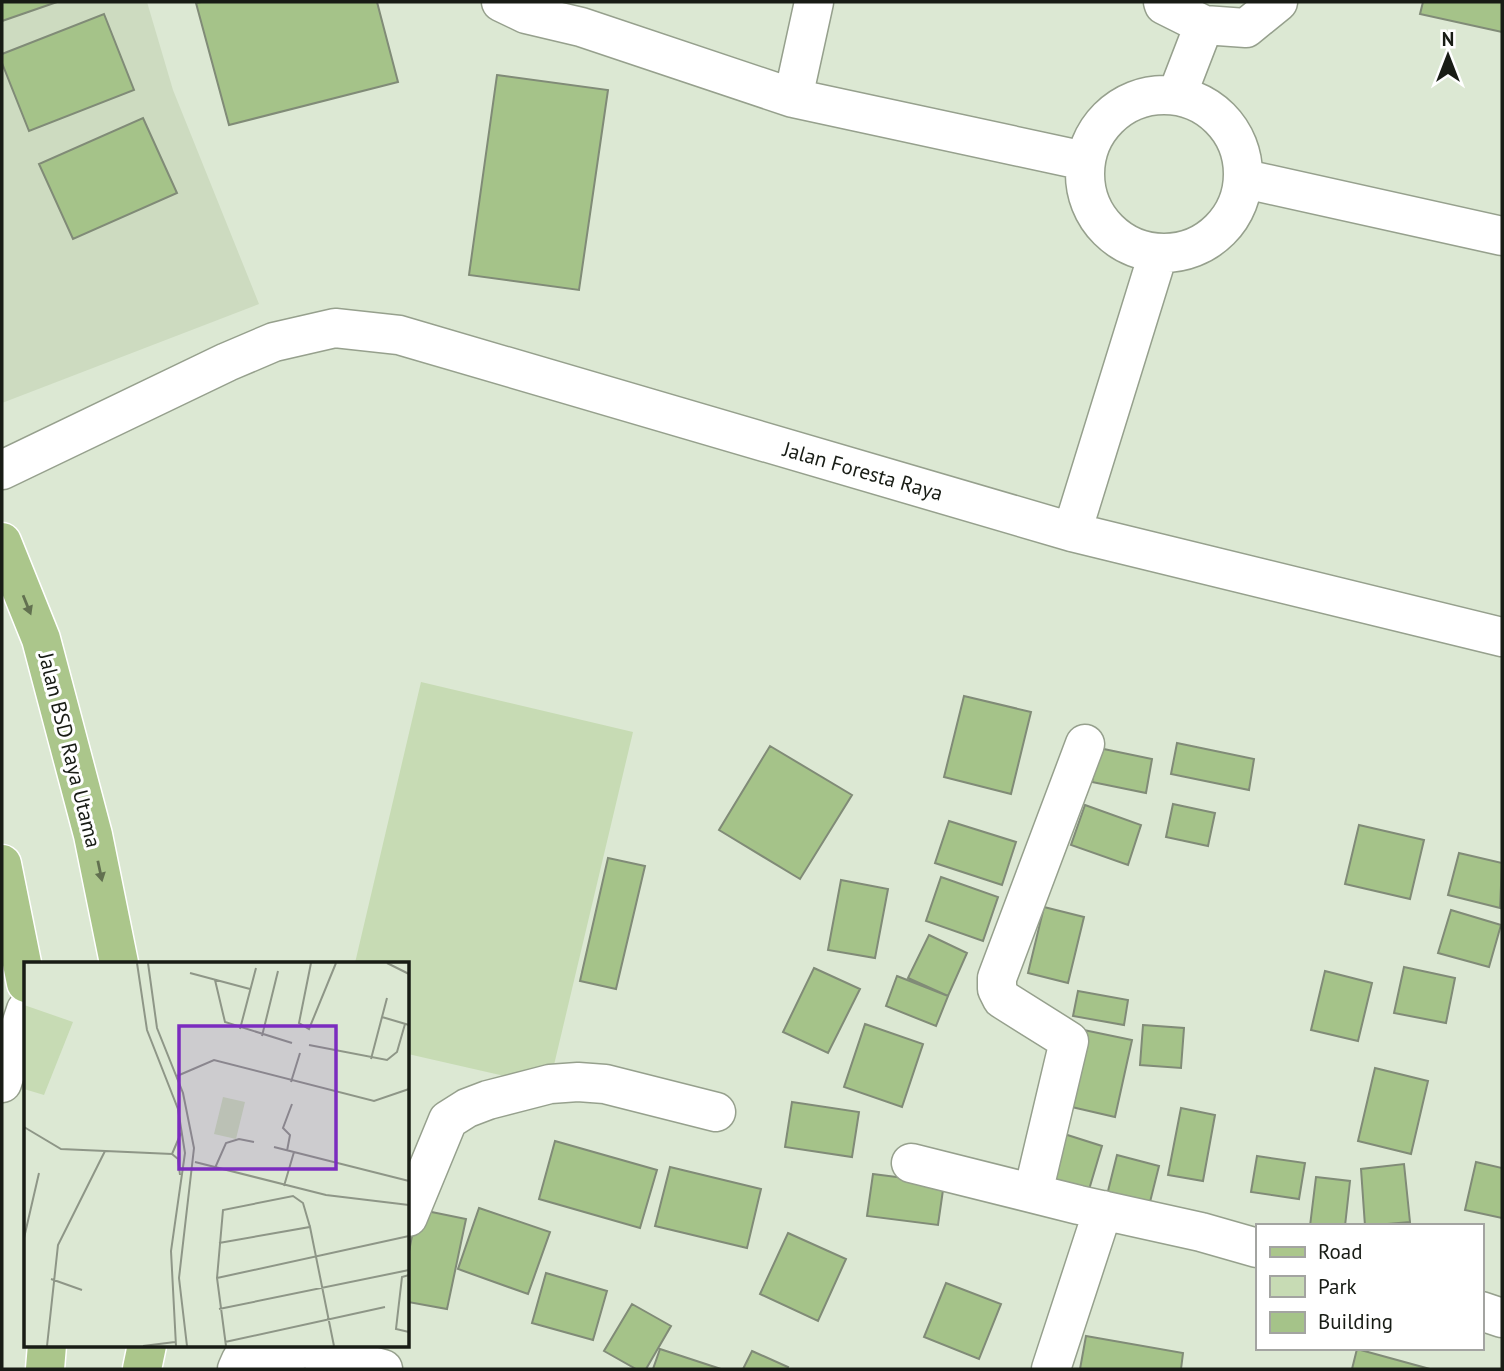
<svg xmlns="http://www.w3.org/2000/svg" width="1504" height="1371" viewBox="0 0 1504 1371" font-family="'PT Sans',sans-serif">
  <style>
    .built { fill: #cddbc0 }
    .green { fill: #c7dbb4 }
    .building { fill: #a5c389; stroke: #808b77; stroke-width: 2 }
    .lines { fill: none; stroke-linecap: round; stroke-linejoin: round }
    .minor-casing { stroke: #96a08d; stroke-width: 41 }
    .major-casing { stroke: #fff; stroke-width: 41 }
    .minor { stroke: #fff; stroke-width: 38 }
    .major { stroke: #abc68b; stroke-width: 38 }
    .oneway { fill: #627150 }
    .labels { text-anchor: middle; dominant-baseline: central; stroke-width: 6; stroke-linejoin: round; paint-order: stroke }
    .street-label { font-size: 21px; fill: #181c15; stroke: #fff }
    .inset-road { fill: none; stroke: #8e9687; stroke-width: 2 }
    .view { fill: #7b2cbf; fill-opacity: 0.15; stroke: #7b2cbf; stroke-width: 3.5 }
    .inset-edge { fill: none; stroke: #181c15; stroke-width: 3.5 }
  </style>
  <rect width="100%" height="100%" fill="#dce8d3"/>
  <!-- built -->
  <path class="built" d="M 2,2 L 147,2 L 173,90 L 259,304 L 2,403 Z"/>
  <!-- green -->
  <path class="green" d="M 421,682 L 633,732 L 549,1086 L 408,1054 L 408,963 L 355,963 Z"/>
  <!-- building -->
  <path class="building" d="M 2,2 L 57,2 L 2,21 Z
    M 201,2 L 377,2 L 398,82 L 229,125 L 196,3 Z
    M 1423,2 L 1502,2 L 1502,32 L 1420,14 Z
    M 104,14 L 134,90 L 29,131 L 2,63 L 2,54 Z
    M 497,75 L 608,90 L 579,290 L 469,275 Z
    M 143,118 L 177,193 L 73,239 L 39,164 Z
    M 964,696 L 1031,712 L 1011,794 L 944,777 Z
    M 1177,743 L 1254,759 L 1249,790 L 1171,774 Z
    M 770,746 L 852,795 L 800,879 L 719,830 Z
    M 1099,748 L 1152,759 L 1146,793 L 1092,782 Z
    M 1173,804 L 1215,813 L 1208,846 L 1166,837 Z
    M 1085,805 L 1141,825 L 1128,865 L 1071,845 Z
    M 949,821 L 1016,842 L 1002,885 L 935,863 Z
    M 1359,825 L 1424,840 L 1410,899 L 1345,884 Z
    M 1459,853 L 1502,863 L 1500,908 L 1448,895 Z
    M 608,858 L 645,866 L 616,989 L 580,981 Z
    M 941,877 L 998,897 L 983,941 L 926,921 Z
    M 841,880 L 888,889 L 875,958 L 828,950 Z
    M 1044,907 L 1084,917 L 1068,983 L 1028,973 Z
    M 1451,910 L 1501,925 L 1489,967 L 1438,953 Z
    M 929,935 L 967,953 L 948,996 L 908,978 Z
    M 1404,967 L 1455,978 L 1446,1023 L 1394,1013 Z
    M 814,968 L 860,989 L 828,1053 L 783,1032 Z
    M 1325,971 L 1372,983 L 1358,1041 L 1311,1030 Z
    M 897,976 L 948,996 L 936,1026 L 886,1006 Z
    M 1078,991 L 1128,1000 L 1124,1025 L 1073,1016 Z
    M 865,1024 L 923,1044 L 902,1107 L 844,1087 Z
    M 1143,1025 L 1184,1028 L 1181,1068 L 1140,1065 Z
    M 1079,1029 L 1132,1040 L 1115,1117 L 1063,1105 Z
    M 1375,1068 L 1428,1081 L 1411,1154 L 1358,1141 Z
    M 792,1102 L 859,1112 L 852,1157 L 785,1147 Z
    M 1181,1108 L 1215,1115 L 1203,1181 L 1168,1175 Z
    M 1058,1132 L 1102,1146 L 1088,1193 L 1043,1180 Z
    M 555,1141 L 657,1170 L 640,1228 L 539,1199 Z
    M 1117,1155 L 1159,1166 L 1148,1210 L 1106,1199 Z
    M 1257,1156 L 1305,1163 L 1299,1199 L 1251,1192 Z
    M 1476,1162 L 1502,1168 L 1502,1218 L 1465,1210 Z
    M 1404,1164 L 1410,1222 L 1365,1226 L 1361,1169 Z
    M 670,1167 L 761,1189 L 747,1248 L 655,1226 Z
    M 873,1174 L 944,1183 L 938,1225 L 867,1216 Z
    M 1316,1177 L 1350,1181 L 1345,1226 L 1310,1226 Z
    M 479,1208 L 550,1232 L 528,1294 L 458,1269 Z
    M 417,1209 L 466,1219 L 447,1309 L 408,1302 L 408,1257 Z
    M 788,1233 L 846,1259 L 818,1321 L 760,1294 Z
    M 546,1273 L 607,1291 L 593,1340 L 532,1323 Z
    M 946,1283 L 1001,1304 L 979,1359 L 924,1337 Z
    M 632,1304 L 671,1326 L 646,1369 L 636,1369 L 604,1351 Z
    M 1086,1336 L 1183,1353 L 1181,1369 L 1080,1369 Z
    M 660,1349 L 721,1369 L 653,1369 Z
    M 1357,1349 L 1430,1369 L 1352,1369 Z
    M 752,1351 L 788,1367 L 787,1369 L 743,1369 Z"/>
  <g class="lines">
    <defs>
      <path id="minor" d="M 501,2 L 526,14 L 581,27 L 793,98 L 1085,161
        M 1163,2 L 1164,5 L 1204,25 L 1246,28 L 1278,2
        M1085 174a79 79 0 1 1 158 0a79 79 0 1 1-158 0Z
        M 1177,95 L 1204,25
        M 793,98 L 814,2
        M 1245,179 L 1502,236
        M 2,470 L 227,362 L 274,342 L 335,328 L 399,335 L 1072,532 L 1502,637
        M 1072,532 L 1158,254
        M 2,1083 L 26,1010
        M 911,1163 L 1079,1205 L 1201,1232 L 1257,1248
        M 1033,1193 L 1069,1041 L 1002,999 L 997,989 L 997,978 L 1085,744
        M 408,1217 L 448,1120 L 467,1108 L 488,1100 L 550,1084 L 578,1082 L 605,1084 L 716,1112
        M 1481,1311 L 1502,1318
        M 294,1345 L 383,1369
        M 237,1369 L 241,1360 L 256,1358 L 285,1366
        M 1051,1369 L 1103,1210"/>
      <path id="major" d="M 2,542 L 41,639 L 93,835 L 119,963
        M 2,864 L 26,983
        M 45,1369 L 47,1345
        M 142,1369 L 147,1345"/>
    </defs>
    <!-- minor casing -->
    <use href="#minor" class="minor-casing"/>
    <!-- major casing -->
    <use href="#major" class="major-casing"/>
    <!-- minor -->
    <use href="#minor" class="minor"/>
    <!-- major -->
    <use href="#major" class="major"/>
  </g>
  <!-- one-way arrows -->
  <defs><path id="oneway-solid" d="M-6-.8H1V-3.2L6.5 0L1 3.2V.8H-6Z" transform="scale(1.75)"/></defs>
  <g class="oneway">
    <use href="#oneway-solid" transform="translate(27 605) rotate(68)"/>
    <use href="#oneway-solid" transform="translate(100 871) rotate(78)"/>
  </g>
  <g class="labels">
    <!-- street labels -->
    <g class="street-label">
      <text transform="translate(863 471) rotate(16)">Jalan Foresta Raya</text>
      <text transform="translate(70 750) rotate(76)">Jalan BSD Raya Utama</text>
    </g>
  </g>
  <!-- overview -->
  <g transform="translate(24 962)">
    <rect width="385" height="385" fill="#dce8d3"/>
    <path d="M 0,43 L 49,60 L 20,133 L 0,127 ZM 199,135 L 221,140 L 212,177 L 190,172 Z" fill="#c7dbb4"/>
    <path class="inset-road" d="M 113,1 L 123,68 L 154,147 L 161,191 L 147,289 L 152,384M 124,1 L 133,66 L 159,131 L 170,186 L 155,316 L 163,384M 287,1 L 275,61 L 285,67 L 312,1M 363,1 L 385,12M 166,11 L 226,27M 191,18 L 201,60 L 268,81M 358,55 L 385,63M 216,67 L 232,6M 238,74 L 254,9M 285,83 L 363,98 L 373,90 L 381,62M 347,97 L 363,36M 153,114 L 190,98 L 350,139 L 385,127M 267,120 L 276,91M 0,165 L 37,187 L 148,192M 250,185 L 385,219M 263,189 L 266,173 L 259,166 L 268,142M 148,192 L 154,197 L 156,213M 148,192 L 157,171M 171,200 L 302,233 L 385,243M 191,206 L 202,181 L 215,177 L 230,180M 260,224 L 270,190M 0,276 L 15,211M 195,281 L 286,265 L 310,384M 385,313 L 378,315 L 372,367 L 385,370M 193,316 L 385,274M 27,317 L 58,328M 195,347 L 385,308M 201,380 L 361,345M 23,384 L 34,283 L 81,189M 119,384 L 151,380M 202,384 L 193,316 L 199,248 L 269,234 L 279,241 L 286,265"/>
    <path class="view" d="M 155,64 L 312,64 L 312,207 L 155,207 Z"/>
    <rect width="385" height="385" class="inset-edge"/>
  </g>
  <!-- border -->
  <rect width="1504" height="1371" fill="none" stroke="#181c15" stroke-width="7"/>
  <!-- legend -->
  <rect x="1256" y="1224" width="228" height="126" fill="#ffffff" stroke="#a3a4a1" stroke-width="2"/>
  <rect x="1270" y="1247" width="35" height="10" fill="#abc68b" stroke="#a3a4a1" stroke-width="2"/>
  <text x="1318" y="1259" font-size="21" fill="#181c15">Road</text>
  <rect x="1270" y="1276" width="35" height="21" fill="#c7dbb4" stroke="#a3a4a1" stroke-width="2"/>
  <text x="1318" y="1294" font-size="21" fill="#181c15">Park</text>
  <rect x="1270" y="1312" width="35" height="21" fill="#a5c389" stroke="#a3a4a1" stroke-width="2"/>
  <text x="1318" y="1329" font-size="21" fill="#181c15">Building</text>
  <!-- north arrow -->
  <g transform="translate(1448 56)" stroke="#ffffff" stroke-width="5" paint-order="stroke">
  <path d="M0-5L12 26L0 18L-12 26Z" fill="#181c15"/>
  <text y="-10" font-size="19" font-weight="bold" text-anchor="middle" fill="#181c15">N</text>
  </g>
</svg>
